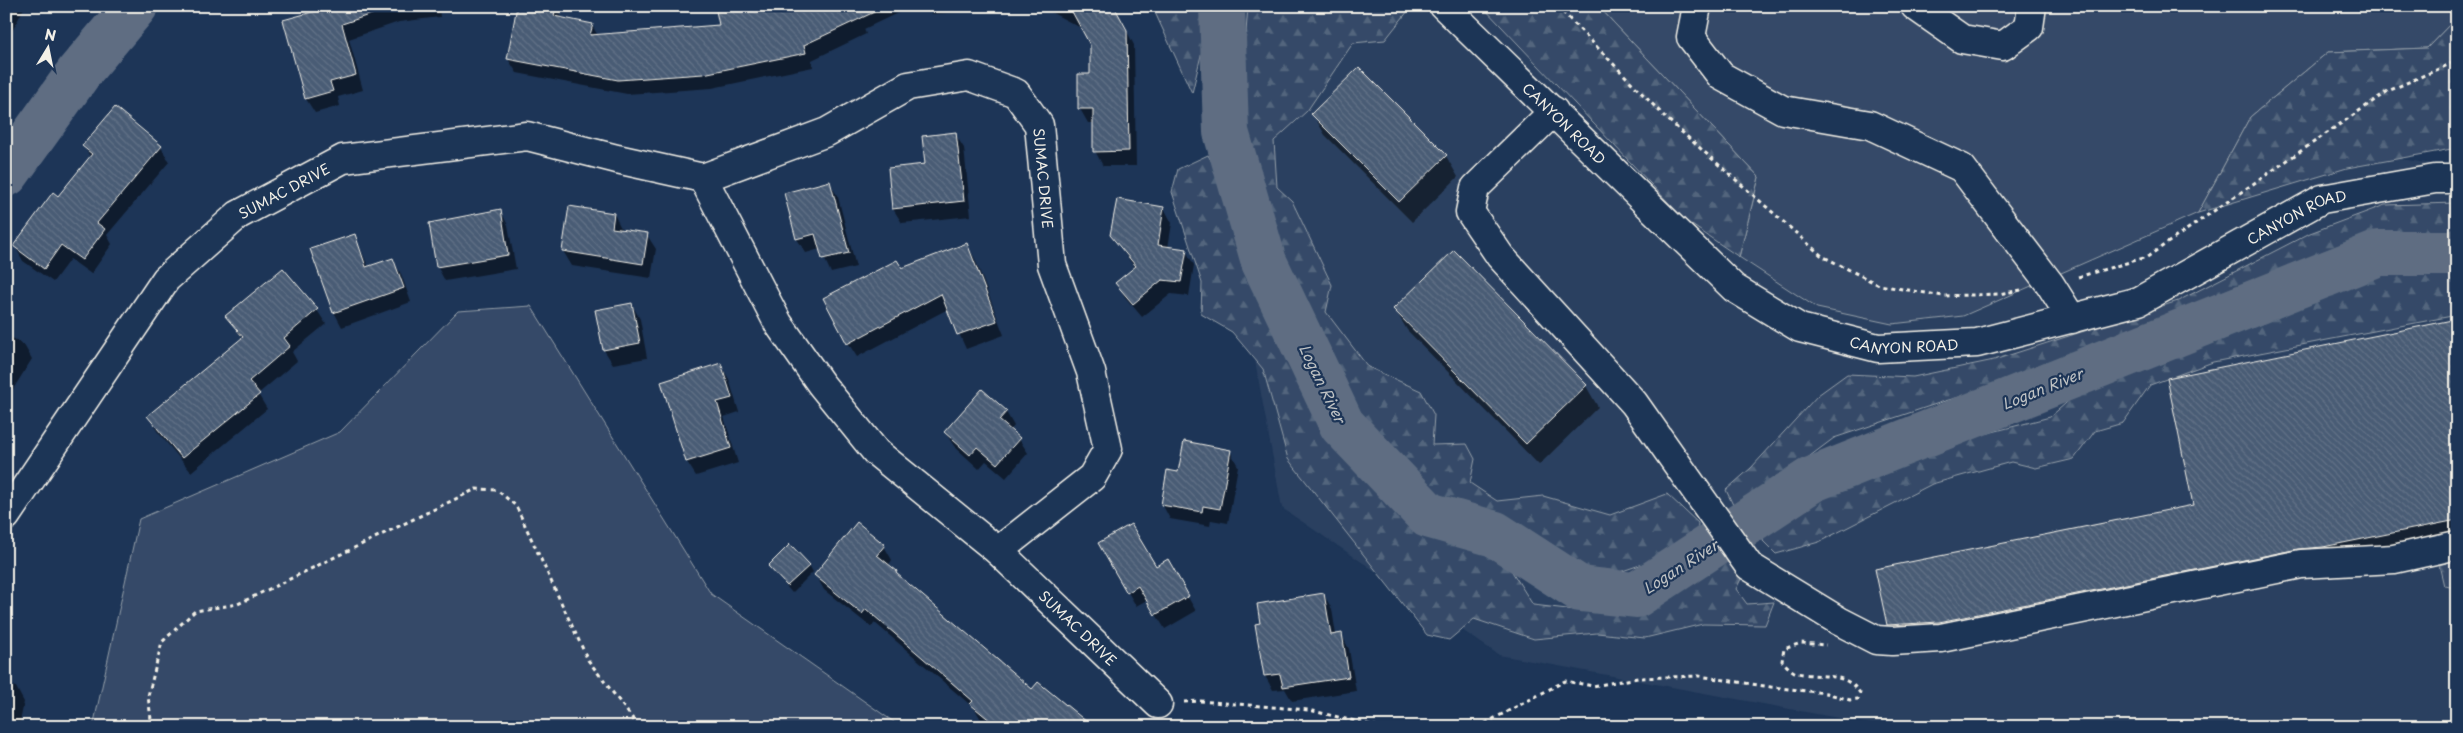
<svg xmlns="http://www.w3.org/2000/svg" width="2463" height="733" viewBox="0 0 2463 733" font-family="'Playpen Sans',sans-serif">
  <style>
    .built { fill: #2a4060 }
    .grass { fill: #354a67; stroke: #949ea8 }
    .forest { fill: url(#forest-firs); stroke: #949ea8 }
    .shadow { fill: #0007 }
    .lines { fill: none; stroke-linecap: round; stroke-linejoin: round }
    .river { stroke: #5e6d82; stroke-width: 46 }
    .building { fill: url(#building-back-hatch); stroke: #f4f1e8 }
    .minor-casing { stroke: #f4f1e8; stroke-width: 31 }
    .path { stroke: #f4f1e8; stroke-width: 3; stroke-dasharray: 4 4; stroke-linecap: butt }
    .minor { stroke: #1d3557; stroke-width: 28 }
    .labels { text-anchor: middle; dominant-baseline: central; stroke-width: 4.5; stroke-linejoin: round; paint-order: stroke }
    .street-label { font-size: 14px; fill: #f4f1e8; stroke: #1d3557 }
    .water-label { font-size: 15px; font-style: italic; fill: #c0c3c4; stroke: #1d3557 }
  </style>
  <defs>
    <pattern id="forest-firs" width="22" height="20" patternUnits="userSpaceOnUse" patternTransform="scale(1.25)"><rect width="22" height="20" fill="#354a67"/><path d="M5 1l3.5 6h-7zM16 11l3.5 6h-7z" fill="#53657d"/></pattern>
    <pattern id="building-back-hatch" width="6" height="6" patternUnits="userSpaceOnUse" patternTransform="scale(1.25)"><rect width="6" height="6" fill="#485b74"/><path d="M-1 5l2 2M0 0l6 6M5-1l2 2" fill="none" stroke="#637388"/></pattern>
  </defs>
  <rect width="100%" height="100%" fill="#1d3557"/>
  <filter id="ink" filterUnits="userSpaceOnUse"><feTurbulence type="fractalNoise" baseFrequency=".02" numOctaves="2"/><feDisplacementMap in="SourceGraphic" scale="10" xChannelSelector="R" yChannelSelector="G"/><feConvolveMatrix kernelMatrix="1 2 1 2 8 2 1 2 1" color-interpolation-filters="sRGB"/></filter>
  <g filter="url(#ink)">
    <!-- built -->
    <path class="built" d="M 1190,6 L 2457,6 L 2457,25 L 2160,120 L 2457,168 L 2457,727 L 1887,727 L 1499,655 L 1282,508 Z"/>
    <!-- grass -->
    <path class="grass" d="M 1598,6 L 2457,6 L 2457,17 L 2427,48 L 2328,52 L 2250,117 L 2198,213 L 1963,316 L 1892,324 L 1817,308 L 1739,257 L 1759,177 Z
      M 531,306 L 711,594 L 901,727 L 93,727 L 139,519 L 340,432 L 458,311 Z"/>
    <!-- forest -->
    <path class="forest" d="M 1152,6 L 1202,6 L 1206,34 L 1192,93 Z
      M 1248,6 L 1412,6 L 1385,40 L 1353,43 L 1307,111 L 1274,141 L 1277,187 L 1292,201 L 1332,285 L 1326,312 L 1368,367 L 1421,391 L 1434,415 L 1432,445 L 1467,444 L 1475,459 L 1470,483 L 1497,501 L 1543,496 L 1610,515 L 1667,494 L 1698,523 L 1697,537 L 1669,555 L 1608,576 L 1568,574 L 1473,514 L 1457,514 L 1456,536 L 1511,570 L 1533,605 L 1619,615 L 1673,597 L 1725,560 L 1742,577 L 1736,589 L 1747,604 L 1774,602 L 1765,625 L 1703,624 L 1645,638 L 1597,633 L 1534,639 L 1474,619 L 1449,640 L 1427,635 L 1288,459 L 1263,369 L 1232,332 L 1201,314 L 1202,283 L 1172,192 L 1178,169 L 1208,155 L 1239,212 L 1237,150 Z
      M 1482,6 L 1598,6 L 1759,177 L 1739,257 L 1686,221 Z
      M 2457,17 L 2457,148 L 2347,168 L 2198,213 L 2250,117 L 2328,52 L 2427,48 Z
      M 2457,203 L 2457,315 L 2213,362 L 2150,385 L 2123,423 L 2095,431 L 2074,459 L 2036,468 L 2011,462 L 1932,484 L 1819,542 L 1776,554 L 1763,541 L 1765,523 L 1807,489 L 1896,457 L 2050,417 L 2097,376 L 2225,331 L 2269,304 L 2258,289 L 2202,309 L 2085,362 L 1945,401 L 1834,438 L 1750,501 L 1733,505 L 1726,490 L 1751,468 L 1818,395 L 1847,374 L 1913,377 L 1994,360 L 2178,301 L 2310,233 L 2385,205 Z
      M 2457,560 L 2457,588 L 2444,586 L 2439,565 Z"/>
    <!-- shadow -->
    <path class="shadow" d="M 6,6 L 25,6 L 6,43 Z
      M 339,6 L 439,6 L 440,17 L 399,22 L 349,39 L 363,90 L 338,97 L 340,106 L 315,113 L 306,99 L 285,21 Z
      M 790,6 L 902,6 L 904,10 L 864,29 L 866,34 L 812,60 L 813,67 L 712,88 L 627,94 L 517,73 L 508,59 L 555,7 L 562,19 L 592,25 L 598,36 L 720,26 Z
      M 928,6 L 1003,6 L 1003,9 L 932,14 Z
      M 1039,6 L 1116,6 L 1116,10 L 1134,45 L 1136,166 L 1103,166 L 1095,151 L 1094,123 L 1088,123 L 1080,109 L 1091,75 L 1091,45 L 1083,29 Z
      M 115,108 L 161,147 L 169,162 L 107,235 L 112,244 L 91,274 L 70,259 L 53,282 L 23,261 L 15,246 L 91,158 L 84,146 Z
      M 1313,114 L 1446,156 L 1458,177 L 1412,222 L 1325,135 Z
      M 955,134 L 964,148 L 971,216 L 902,223 L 893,209 L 889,169 L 926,165 Z
      M 829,182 L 838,197 L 856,267 L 831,273 L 820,249 L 806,253 L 797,239 Z
      M 570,207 L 614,214 L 622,230 L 647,235 L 656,249 L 651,278 L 572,266 L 563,251 Z
      M 1164,208 L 1172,223 L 1168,248 L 1186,251 L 1194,265 L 1189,296 L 1171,294 L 1142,317 L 1125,297 L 1117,283 L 1135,268 L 1112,235 Z
      M 500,210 L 508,225 L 516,269 L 445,281 L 437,266 Z
      M 354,235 L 369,268 L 392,259 L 401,274 L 411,302 L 342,327 L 334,312 Z
      M 967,245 L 975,259 L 1004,335 L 966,349 L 948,309 L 857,357 L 848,343 L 902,269 Z
      M 283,270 L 317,310 L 326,324 L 292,352 L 297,361 L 258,394 L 267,409 L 191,472 L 157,431 L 149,416 L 243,339 L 227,316 Z
      M 632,305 L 640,319 L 647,358 L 613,364 L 604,350 Z
      M 1395,309 L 1586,386 L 1598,407 L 1539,465 L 1407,330 Z
      M 2457,320 L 2457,544 L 1900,646 L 1888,625 L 2194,506 Z
      M 6,334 L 24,345 L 32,359 L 10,394 L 6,391 Z
      M 720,364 L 729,379 L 739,412 L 724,417 L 738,463 L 696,476 L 687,462 L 662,383 Z
      M 1006,412 L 1014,426 L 1010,431 L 1019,439 L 1028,453 L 1006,478 L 986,461 L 979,469 L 954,446 L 945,432 Z
      M 1230,451 L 1238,466 L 1228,523 L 1211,520 L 1210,526 L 1170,519 L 1162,504 L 1179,473 Z
      M 1100,544 L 1155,568 L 1167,561 L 1196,611 L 1165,629 L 1147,600 L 1136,606 Z
      M 884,546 L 892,560 L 888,566 L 899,577 L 1032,691 L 1085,727 L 990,727 L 980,718 L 975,709 L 875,623 L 871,627 L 824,590 L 816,575 Z
      M 809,565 L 813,572 L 792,593 L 769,566 Z
      M 1324,595 L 1332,609 L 1336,635 L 1341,634 L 1349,649 L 1356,691 L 1292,701 L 1285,689 L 1273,690 L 1265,676 L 1257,625 Z
      M 6,685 L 16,687 L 24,702 L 19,727 L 6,727 Z
      M 1228,721 L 1240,727 L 1226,727 Z"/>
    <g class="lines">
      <!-- river -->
      <path class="river" d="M 1222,6 L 1226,132 L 1264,262 L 1342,425 L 1428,515 L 1495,534 L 1580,589 L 1636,595 L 1811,480 L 2379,253 L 2457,253
        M 6,174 L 80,71 L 135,6"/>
    </g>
    <!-- building -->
    <path class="building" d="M 334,6 L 383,6 L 384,10 L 342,24 L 356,75 L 330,82 L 333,91 L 305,99 L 283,20 Z
      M 517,6 L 556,6 L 554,16 L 593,24 L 590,35 L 719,25 L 715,6 L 887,6 L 804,45 L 806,53 L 703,74 L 618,80 L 507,59 Z
      M 1069,6 L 1114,6 L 1127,30 L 1129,151 L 1093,152 L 1093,109 L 1078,109 L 1078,74 L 1090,74 L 1090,45 Z
      M 1359,67 L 1447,155 L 1399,202 L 1311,114 Z
      M 115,107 L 162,146 L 97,223 L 105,229 L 82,260 L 61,245 L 44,269 L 13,246 L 53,192 L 58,196 L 92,154 L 82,146 Z
      M 956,132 L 964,201 L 892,209 L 888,168 L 925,164 L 922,136 Z
      M 830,181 L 849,253 L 822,259 L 815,234 L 796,239 L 784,193 Z
      M 1117,199 L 1164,207 L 1158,245 L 1187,249 L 1181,282 L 1162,280 L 1133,304 L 1115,283 L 1136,266 L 1110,235 Z
      M 569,206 L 614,213 L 612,228 L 648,233 L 643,264 L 562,251 Z
      M 501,209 L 508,255 L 436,267 L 429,223 Z
      M 355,234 L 366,267 L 393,258 L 404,288 L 333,313 L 310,249 Z
      M 967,243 L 997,321 L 957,335 L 941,294 L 847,344 L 823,298 L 897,260 L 902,268 Z
      M 1454,250 L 1587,385 L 1526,444 L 1393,309 Z
      M 283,268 L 318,309 L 284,338 L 290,346 L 249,381 L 260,394 L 182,458 L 147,416 L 243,337 L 225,316 Z
      M 632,303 L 640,343 L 603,350 L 595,310 Z
      M 2457,319 L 2457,520 L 2323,547 L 2298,549 L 1939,622 L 1887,625 L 1875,569 L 2193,505 L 2167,378 Z
      M 721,363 L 732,398 L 717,402 L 731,448 L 686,462 L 661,382 Z
      M 982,389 L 1007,411 L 999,420 L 1020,438 L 997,464 L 977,447 L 970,455 L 944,432 Z
      M 1184,441 L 1231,450 L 1220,509 L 1203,506 L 1202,512 L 1161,505 L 1167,470 L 1178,472 Z
      M 857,522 L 885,545 L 877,555 L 897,571 L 896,573 L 1032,689 L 1038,682 L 1093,727 L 998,727 L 970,704 L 973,701 L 866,609 L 862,614 L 814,575 Z
      M 1131,524 L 1156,566 L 1168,559 L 1189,596 L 1155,615 L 1138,586 L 1127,593 L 1098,543 Z
      M 790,544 L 810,565 L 787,586 L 768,566 Z
      M 1324,593 L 1331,635 L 1342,633 L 1349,677 L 1283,687 L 1280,674 L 1264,676 L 1255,624 L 1260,623 L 1257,604 Z"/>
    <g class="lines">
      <defs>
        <g id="minor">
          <path id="s1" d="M 1444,6 L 1734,288 L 1800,328 L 1878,348 L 1977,343 L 2139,301 L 2322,199 L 2435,179 L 2457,179"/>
          <path d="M 1697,6 L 1691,37 L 1721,76 L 1783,110 L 1870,125 L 1962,168 L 2050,284 L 2072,319"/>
          <path d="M 1915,6 L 1962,39 L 2003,46 L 2029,27 L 2032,6"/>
          <path d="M 1554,111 L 1475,188 L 1470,212 L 1500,256 L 1634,403 L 1749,566 L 1839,621 L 1876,640 L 1892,641 L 1941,638 L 2301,564 L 2394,559 L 2457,545"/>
          <path id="s2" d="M 703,178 L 827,132 L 908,86 L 969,76 L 1016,93 L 1039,125 L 1052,265 L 1091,372 L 1108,449 L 1092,477 L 998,551"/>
          <path id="s3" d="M 6,516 L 166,279 L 238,215 L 343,159 L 527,136 L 617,159 L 703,178 L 778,323 L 821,384 L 876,452 L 998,551 L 1158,704"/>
        </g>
      </defs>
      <!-- minor casing -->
      <use href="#minor" class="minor-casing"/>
      <!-- path -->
      <path class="path" d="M 1557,6 L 1666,118 L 1822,256 L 1879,285 L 1943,296 L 1999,294 L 2021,290
        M 2078,277 L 2147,257 L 2388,91 L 2457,61
        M 1184,702 L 1200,701 L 1309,710 L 1379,727
        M 152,727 L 148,696 L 162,642 L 195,611 L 238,604 L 476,489 L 497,490 L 516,506 L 588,660 L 639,727
        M 1478,727 L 1565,681 L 1593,686 L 1638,678 L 1699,676 L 1771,687 L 1826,693 L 1850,700 L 1858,699 L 1860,693 C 1845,671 1820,678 1797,673 C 1792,672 1786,665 1782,661 L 1784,649 L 1801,643 L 1826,645"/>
      <!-- minor -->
      <use href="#minor" class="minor"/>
    </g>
  </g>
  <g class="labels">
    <!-- street labels -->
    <g class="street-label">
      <text stroke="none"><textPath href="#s1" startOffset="168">CANYON ROAD</textPath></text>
      <text stroke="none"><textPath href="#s2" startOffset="430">SUMAC DRIVE</textPath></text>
      <text stroke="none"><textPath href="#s3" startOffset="434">SUMAC DRIVE</textPath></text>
      <text stroke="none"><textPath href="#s1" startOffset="1008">CANYON ROAD</textPath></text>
      <text stroke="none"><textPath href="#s1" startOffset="588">CANYON ROAD</textPath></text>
      <text stroke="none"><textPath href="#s3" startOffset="1461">SUMAC DRIVE</textPath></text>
    </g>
    <!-- water labels -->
    <g class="water-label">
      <text transform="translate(1323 383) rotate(64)">Logan River</text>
      <text transform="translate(2042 388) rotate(-22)">Logan River</text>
      <text transform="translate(1680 566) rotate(-33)">Logan River</text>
    </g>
  </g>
  <!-- margin -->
  <rect width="2463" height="733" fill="none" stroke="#1d3557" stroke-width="25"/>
  <rect x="12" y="12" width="2438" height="708" fill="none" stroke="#f4f1e8" stroke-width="2" filter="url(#ink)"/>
  <!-- north arrow -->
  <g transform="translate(48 48) rotate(10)" stroke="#1d3557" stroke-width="4" paint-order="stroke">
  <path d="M0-4L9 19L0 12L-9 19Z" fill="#f4f1e8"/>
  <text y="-8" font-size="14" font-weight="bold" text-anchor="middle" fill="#f4f1e8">N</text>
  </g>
</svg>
